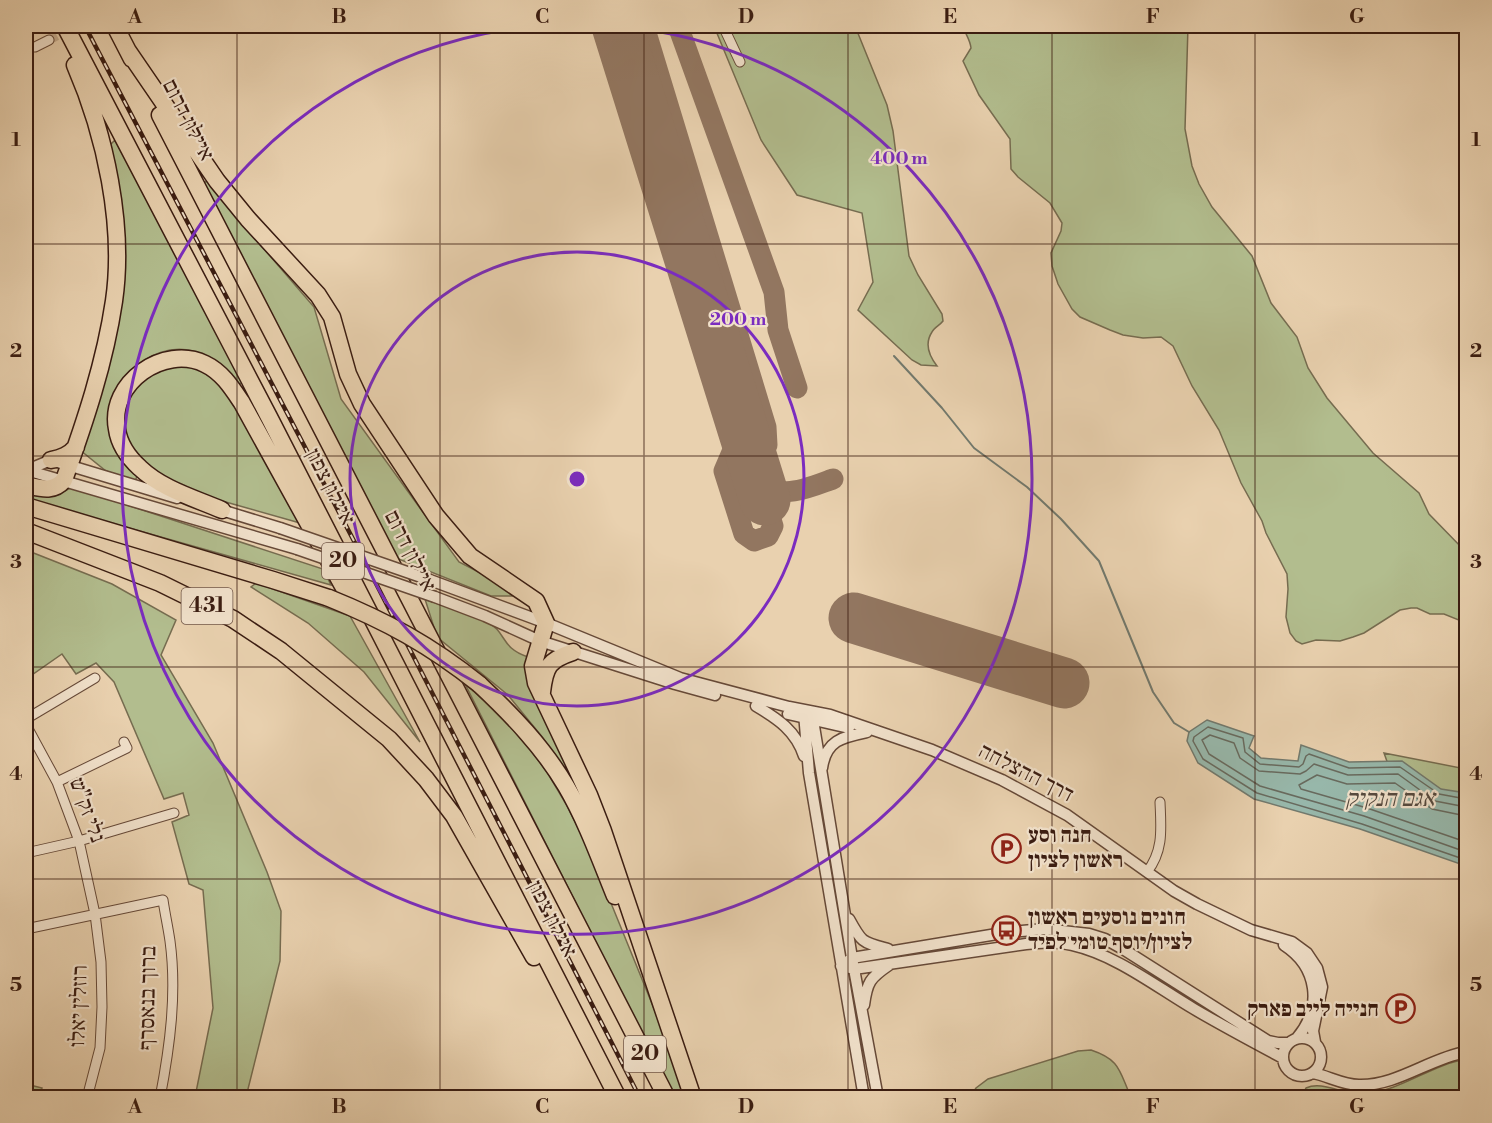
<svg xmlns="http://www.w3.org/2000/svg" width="1492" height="1123" viewBox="0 0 1492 1123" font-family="'Libre Bodoni','Frank Ruhl Libre',serif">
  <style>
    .green { fill: #b2bd8e; stroke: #766c50; stroke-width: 1.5 }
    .water { fill: #97b7aa; stroke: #72796d; stroke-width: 1.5 }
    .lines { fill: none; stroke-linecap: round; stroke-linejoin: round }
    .shore { stroke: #686a5e; stroke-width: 1.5 }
    .stream { stroke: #72796d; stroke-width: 2 }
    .taxiway { stroke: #927660; stroke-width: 21 }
    .runway { stroke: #927660; stroke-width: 51 }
    .minor-tunnel { stroke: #c6ad8f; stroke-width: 9; stroke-dasharray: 9 4.5; stroke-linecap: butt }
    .minor-casing { stroke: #664938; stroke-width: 11 }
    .tertiary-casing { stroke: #664938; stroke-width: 13 }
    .motorway-casing { stroke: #3a1c11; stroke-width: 19 }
    .minor { stroke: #f1e1cb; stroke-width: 9 }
    .tertiary { stroke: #f1e1cb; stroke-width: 10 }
    .motorway { stroke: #e9d1af; stroke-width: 16 }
    .rail-casing { stroke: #3a1c11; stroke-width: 4.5 }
    .rail { stroke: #f1e1cb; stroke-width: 2; stroke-dasharray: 7; stroke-linecap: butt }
    .tertiary-bridge-casing { stroke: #664938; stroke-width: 13; stroke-linecap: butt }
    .motorway-bridge-casing { stroke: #3a1c11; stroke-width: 19; stroke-linecap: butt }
    .tertiary-bridge { stroke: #f1e1cb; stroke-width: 10 }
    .motorway-bridge { stroke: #e9d1af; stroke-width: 16 }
    .grid { fill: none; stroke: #3a1c11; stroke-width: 1.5; stroke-opacity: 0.55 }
    .ring { fill: none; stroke: #7b2cbf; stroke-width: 3 }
    .labels { text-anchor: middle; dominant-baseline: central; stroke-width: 4.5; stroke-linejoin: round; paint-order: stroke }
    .shield { fill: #f1e1cb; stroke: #715749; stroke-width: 1.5 }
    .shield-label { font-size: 21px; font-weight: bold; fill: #3a1c11 }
    .street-label { font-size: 22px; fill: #3a1c11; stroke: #f1e1cb }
    .poi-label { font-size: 22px; font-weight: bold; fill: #3a1c11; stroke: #f1e1cb; text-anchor: start }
    .water-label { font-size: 24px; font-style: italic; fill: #564a3f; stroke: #f1e1cb }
    .centre { fill: #7b2cbf; stroke: #f1e1cb; stroke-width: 3 }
    .ring-label { font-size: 18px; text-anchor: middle; font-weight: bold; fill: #7b2cbf; stroke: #f1e1cb; stroke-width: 4.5; stroke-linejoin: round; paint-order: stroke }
    .neatline { fill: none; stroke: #3a1c11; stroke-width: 2 }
    .grid-label { font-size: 20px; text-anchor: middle; font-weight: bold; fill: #3a1c11 }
  </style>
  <rect width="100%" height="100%" fill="#e9d1af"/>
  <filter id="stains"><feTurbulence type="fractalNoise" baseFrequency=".00333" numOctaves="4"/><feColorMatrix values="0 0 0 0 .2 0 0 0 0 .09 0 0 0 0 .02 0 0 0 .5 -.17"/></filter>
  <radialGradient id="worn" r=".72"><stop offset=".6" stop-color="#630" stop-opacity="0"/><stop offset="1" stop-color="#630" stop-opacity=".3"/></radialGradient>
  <!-- green -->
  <path class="green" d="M 714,26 L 855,26 L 887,105 L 893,131 L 909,256 L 918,275 L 942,314 L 943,321 C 940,325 934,328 932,332 C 924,344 930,357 937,366 L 921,365 L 912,360 L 858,310 L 873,282 L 862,213 L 797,195 L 761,140 Z
    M 963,26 L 1188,26 L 1185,129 L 1192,166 L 1199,184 L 1212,207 L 1252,256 L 1271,303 L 1297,337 L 1308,368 L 1327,398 L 1373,453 L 1419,493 L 1429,514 L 1466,552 L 1466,623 L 1444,614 L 1430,614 L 1417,608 L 1411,608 L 1400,610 L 1364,633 L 1353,637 L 1340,641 L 1316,640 L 1302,644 L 1296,641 L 1290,633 L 1286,617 L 1288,589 L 1287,574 L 1266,533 L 1262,521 L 1241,483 L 1219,430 L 1192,386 L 1173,346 L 1161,337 L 1143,338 L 1123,335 L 1110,330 L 1080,317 L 1072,309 L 1058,284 L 1052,266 L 1051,253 L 1061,231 L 1062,223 L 1050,203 L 1018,177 L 1011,169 L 1010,139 L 979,95 L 963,61 L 971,48 C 970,39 965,34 963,26 Z
    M 115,140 L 244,383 L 238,384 C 225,371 211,356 193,351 C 148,340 106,386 109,429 L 138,474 L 135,481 L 106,471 L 80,450 L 114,336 L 109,146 Z
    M 208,181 L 233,213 L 314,307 L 341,399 L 459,562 L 519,593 L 512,596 L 491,596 L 396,558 L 200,184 Z
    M 189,363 L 222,384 L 300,523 L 201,495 L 182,487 L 144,465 L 123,434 L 125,403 L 147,374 Z
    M 72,487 L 323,569 L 331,585 L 26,499 L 26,490 L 61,493 Z
    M 26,550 L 112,584 L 176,620 L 161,655 L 213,743 L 267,872 L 281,911 L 280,961 L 246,1097 L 195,1097 L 213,1008 L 203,890 L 189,884 L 172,822 L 189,815 L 183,793 L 164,799 L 114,682 L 96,663 L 76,674 L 62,654 L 26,679 Z
    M 256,583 L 350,616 L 420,742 L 364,672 L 308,623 L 251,587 Z
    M 425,599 C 445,607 468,612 487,622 C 507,632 500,648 528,657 L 577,779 L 573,784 L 543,738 L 508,695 L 437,637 Z
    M 465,684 L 509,721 L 547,772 L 566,804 L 591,854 L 690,1097 L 674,1097 Z
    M 1384,753 L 1466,769 L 1466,807 L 1393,778 Z
    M 1091,1050 C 1121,1060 1119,1071 1131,1097 L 970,1097 L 976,1088 L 988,1079 L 1078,1051 Z
    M 1466,1059 L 1466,1097 L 1301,1097 L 1306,1088 C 1323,1080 1344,1096 1365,1094 C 1400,1091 1431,1065 1466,1059 Z
    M 26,1084 L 42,1088 L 39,1097 L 26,1094 Z"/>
  <!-- water -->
  <path class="water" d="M 1207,720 L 1254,736 L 1249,748 L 1261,758 L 1298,761 L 1301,745 L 1349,762 L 1402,761 L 1441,789 L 1466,793 L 1466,866 L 1360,829 L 1254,799 L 1198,763 L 1187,741 L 1189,732 Z"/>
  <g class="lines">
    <!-- shore -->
    <path class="shore" d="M 1466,799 L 1439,794 L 1400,767 L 1349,768 L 1309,754 L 1306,756 L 1303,764 L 1299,767 L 1260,764 L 1245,752 L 1243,738 L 1208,727 L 1194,737 L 1193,741 L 1203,759 L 1257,793 L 1362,824 L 1466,860
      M 1466,807 L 1435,801 L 1398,774 L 1348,775 L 1314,764 L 1306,771 L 1300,774 L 1259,771 L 1240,758 L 1234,743 L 1210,735 L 1202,740 L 1209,754 L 1260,786 L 1364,816 L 1466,852
      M 1466,816 L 1432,809 L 1395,783 L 1347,784 L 1317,775 L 1299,785 L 1301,789 L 1367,808 L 1466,842"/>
    <!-- stream -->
    <path class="stream" d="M 894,356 L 942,408 L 974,448 L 1027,487 L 1061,519 L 1099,561 L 1153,692 L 1174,723 L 1189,732"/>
    <!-- taxiway -->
    <path class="taxiway" d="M 644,26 L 766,427 L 767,445 L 761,455 C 764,464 766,475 770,483 C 780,502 818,484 833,479
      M 678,26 L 774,292 L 778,330 L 797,388
      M 742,429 L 724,471 L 744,534 L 754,541 L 768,536 L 773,526 L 765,500"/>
    <!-- runway -->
    <path class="runway" d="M 617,26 L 765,500
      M 854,618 L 1064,683"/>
    <!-- minor-tunnel -->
    <path class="minor-tunnel" d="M 49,40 L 75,26"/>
    <defs>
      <path id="minor" d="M 723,26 L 740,62
        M 35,47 L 49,40
        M 26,719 L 95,678
        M 26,725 L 57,782 L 79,841 L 95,914 L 101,962 L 102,1007 L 100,1048 L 87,1098
        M 57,782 L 127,748 L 124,742
        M 26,853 L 79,841 L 174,813
        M 1147,872 C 1164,850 1161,828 1160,802
        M 26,929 L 163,900 C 165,914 168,927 170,941 C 177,993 170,1046 160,1098
        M 26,970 L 27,990 L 26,1026"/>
      <path id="tertiary" d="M 26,470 L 297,549
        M 27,470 L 51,460 L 177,498
        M 218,509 L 280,528
        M 430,580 L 546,623 L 680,678 L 789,707 L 830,715 L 932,750 L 1002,780 L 1067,815 L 1174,891 L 1197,904 L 1251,930 L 1292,942 L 1307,953 L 1317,968 L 1322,987 L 1313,1031 L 1315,1042
        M 435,597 L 485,616 L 540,641 L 675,684 L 715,695
        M 756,706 C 778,719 796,731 804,756
        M 804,713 L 809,773 L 864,1098
        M 788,714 L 849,728
        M 812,714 L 852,958 L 878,1098
        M 822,768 C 826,740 843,737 867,732
        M 849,919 C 862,943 862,942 888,949
        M 1284,945 C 1318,967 1323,1007 1297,1038
        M 841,966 L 852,958 L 1009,932 L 1044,929 L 1089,934 L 1105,939 L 1123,949 L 1268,1041 L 1278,1043 L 1289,1043
        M 841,966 L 854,969 L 1026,944 C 1041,942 1056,941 1072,945 C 1116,955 1155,986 1194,1009 C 1223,1026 1253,1042 1283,1058
        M 864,1005 C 867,982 870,978 889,965
        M1283 1057a19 19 0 1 1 38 0a19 19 0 1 1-38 0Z
        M 1313,1073 C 1328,1076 1343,1085 1359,1085 C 1397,1086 1430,1058 1466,1052"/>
      <path id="motorway" d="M 65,26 L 269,417 L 618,1098
        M 115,26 L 132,59
        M 128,51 L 217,181 L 248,219 L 318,295 L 332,317 L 348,374 L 362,404 L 436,516 L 470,556 L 536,601 L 546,623 L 533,666 L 536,683 L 589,795 L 603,831 L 693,1098
        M 160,115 L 667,1098
        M 51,460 C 62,458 69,455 76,447
        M 26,485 C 40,488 53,493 64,480 C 85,422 105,362 114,301 C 125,225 105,134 75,65
        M 26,506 L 273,580 L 329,598
        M 222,510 C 194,498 162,489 140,468 C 129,458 119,444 117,429 C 108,383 164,344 205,364 C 222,372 232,388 242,403 L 349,597
        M 26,531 L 160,583 L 233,619 L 281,651 L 389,739 L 426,779 L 454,816 L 534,957
        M 479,684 C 511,714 543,747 566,786 C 586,820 600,859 615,896
        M 542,692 C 545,666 549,660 573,652"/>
    </defs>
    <!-- minor casing -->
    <use href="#minor" class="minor-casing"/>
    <!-- tertiary casing -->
    <use href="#tertiary" class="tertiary-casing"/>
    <!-- motorway casing -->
    <use href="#motorway" class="motorway-casing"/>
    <!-- minor -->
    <use href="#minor" class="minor"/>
    <!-- tertiary -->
    <use href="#tertiary" class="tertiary"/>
    <!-- motorway -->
    <use href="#motorway" class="motorway"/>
    <defs>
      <path id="rail" d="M 85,26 L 366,564 L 640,1098"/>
    </defs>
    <!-- rail casing -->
    <use href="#rail" class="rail-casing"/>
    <!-- rail -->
    <use href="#rail" class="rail"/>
    <defs>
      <path id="tertiary-bridge" d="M 280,528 L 430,580
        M 297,549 L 435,597"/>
      <path id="motorway-bridge" d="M 329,598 C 386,621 430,645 479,684"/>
    </defs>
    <!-- tertiary-bridge casing -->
    <use href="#tertiary-bridge" class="tertiary-bridge-casing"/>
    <!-- motorway-bridge casing -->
    <use href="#motorway-bridge" class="motorway-bridge-casing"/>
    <!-- tertiary-bridge -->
    <use href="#tertiary-bridge" class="tertiary-bridge"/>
    <!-- motorway-bridge -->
    <use href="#motorway-bridge" class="motorway-bridge"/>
  </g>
  <!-- grid -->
  <path class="grid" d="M 237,26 L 237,1098M 440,26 L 440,1098M 644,26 L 644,1098M 848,26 L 848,1098M 1052,26 L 1052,1098M 1255,26 L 1255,1098M 26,244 L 1466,244M 26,456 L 1466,456M 26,667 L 1466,667M 26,879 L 1466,879"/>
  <!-- distance rings -->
  <g class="ring">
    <circle cx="577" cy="479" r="227"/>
    <path d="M617 26A455 455 0 1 1 537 26"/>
  </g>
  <!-- icons -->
  <defs>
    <symbol id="parking-ring" viewBox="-11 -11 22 22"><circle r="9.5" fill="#f1e1cb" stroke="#8f2418" stroke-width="1.5"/><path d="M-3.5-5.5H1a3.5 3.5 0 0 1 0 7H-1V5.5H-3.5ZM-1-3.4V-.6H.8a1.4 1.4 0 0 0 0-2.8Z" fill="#8f2418"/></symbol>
    <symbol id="bus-ring" viewBox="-11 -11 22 22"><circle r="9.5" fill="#f1e1cb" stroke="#8f2418" stroke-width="1.5"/><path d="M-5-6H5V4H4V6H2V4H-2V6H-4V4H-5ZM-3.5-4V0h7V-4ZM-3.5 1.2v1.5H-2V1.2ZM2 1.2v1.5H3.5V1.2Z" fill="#8f2418"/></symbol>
  </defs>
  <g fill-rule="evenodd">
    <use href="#parking-ring" x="990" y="832" width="33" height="33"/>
    <use href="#bus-ring" x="990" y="914" width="33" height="33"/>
    <use href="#parking-ring" x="1384" y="992" width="33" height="33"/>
  </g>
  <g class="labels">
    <!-- shield labels -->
    <g class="shield">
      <rect x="322" y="543" width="42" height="36" rx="4.5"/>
      <rect x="181.5" y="588" width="51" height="36" rx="4.5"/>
      <rect x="624" y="1036" width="42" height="36" rx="4.5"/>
    </g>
    <g class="shield-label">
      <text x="343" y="561">20</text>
      <text x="207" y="606">431</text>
      <text x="645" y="1054">20</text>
    </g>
    <!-- street labels -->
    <g class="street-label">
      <text transform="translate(188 120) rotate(63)">איילון דרום</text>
      <text transform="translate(330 487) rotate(63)">איילון צפון</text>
      <text transform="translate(410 551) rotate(63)">איילון דרום</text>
      <text transform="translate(1026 773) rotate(27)">דרך ההצלחה</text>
      <text transform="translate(87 810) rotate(70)">נלי זק"ש</text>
      <text transform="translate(552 919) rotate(63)">איילון צפון</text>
      <text transform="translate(148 998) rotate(-89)">ברוך בנאסרף</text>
      <text transform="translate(79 1006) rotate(-88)">רוזלין יאלו</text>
    </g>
    <!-- poi labels -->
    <g class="poi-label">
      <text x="1028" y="835">חנה וסע<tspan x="1028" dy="25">ראשון לציון</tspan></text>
      <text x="1028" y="917">חונים נוסעים ראשון<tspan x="1028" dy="25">לציון/יוסף טומי לפיד</tspan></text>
      <text x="1379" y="1009" text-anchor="end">חנייה לייב פארק</text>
    </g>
    <!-- water labels -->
    <g class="water-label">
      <text x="1390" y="799">אגם הנקיק</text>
    </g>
  </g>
  <circle cx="577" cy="479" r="9" class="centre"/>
  <g class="ring-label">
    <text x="899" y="164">400 m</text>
    <text x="738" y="325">200 m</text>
  </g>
  <!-- margin -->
  <rect width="1492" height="1123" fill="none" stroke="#e9d1af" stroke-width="66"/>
  <rect x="33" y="33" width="1426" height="1057" class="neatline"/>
  <g class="grid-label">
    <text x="135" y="23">A</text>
    <text x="339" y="23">B</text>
    <text x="542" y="23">C</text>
    <text x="746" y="23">D</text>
    <text x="950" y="23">E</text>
    <text x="1153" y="23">F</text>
    <text x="1357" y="23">G</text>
    <text x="16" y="146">1</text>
    <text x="1476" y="146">1</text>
    <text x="16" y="357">2</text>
    <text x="1476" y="357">2</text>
    <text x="16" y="568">3</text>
    <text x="1476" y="568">3</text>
    <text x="16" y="780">4</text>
    <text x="1476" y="780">4</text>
    <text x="16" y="991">5</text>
    <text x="1476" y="991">5</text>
    <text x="135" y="1113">A</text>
    <text x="339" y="1113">B</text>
    <text x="542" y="1113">C</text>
    <text x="746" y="1113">D</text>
    <text x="950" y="1113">E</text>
    <text x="1153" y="1113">F</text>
    <text x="1357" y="1113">G</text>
  </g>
  <rect width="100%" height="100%" filter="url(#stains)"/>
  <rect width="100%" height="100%" fill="url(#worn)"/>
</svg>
